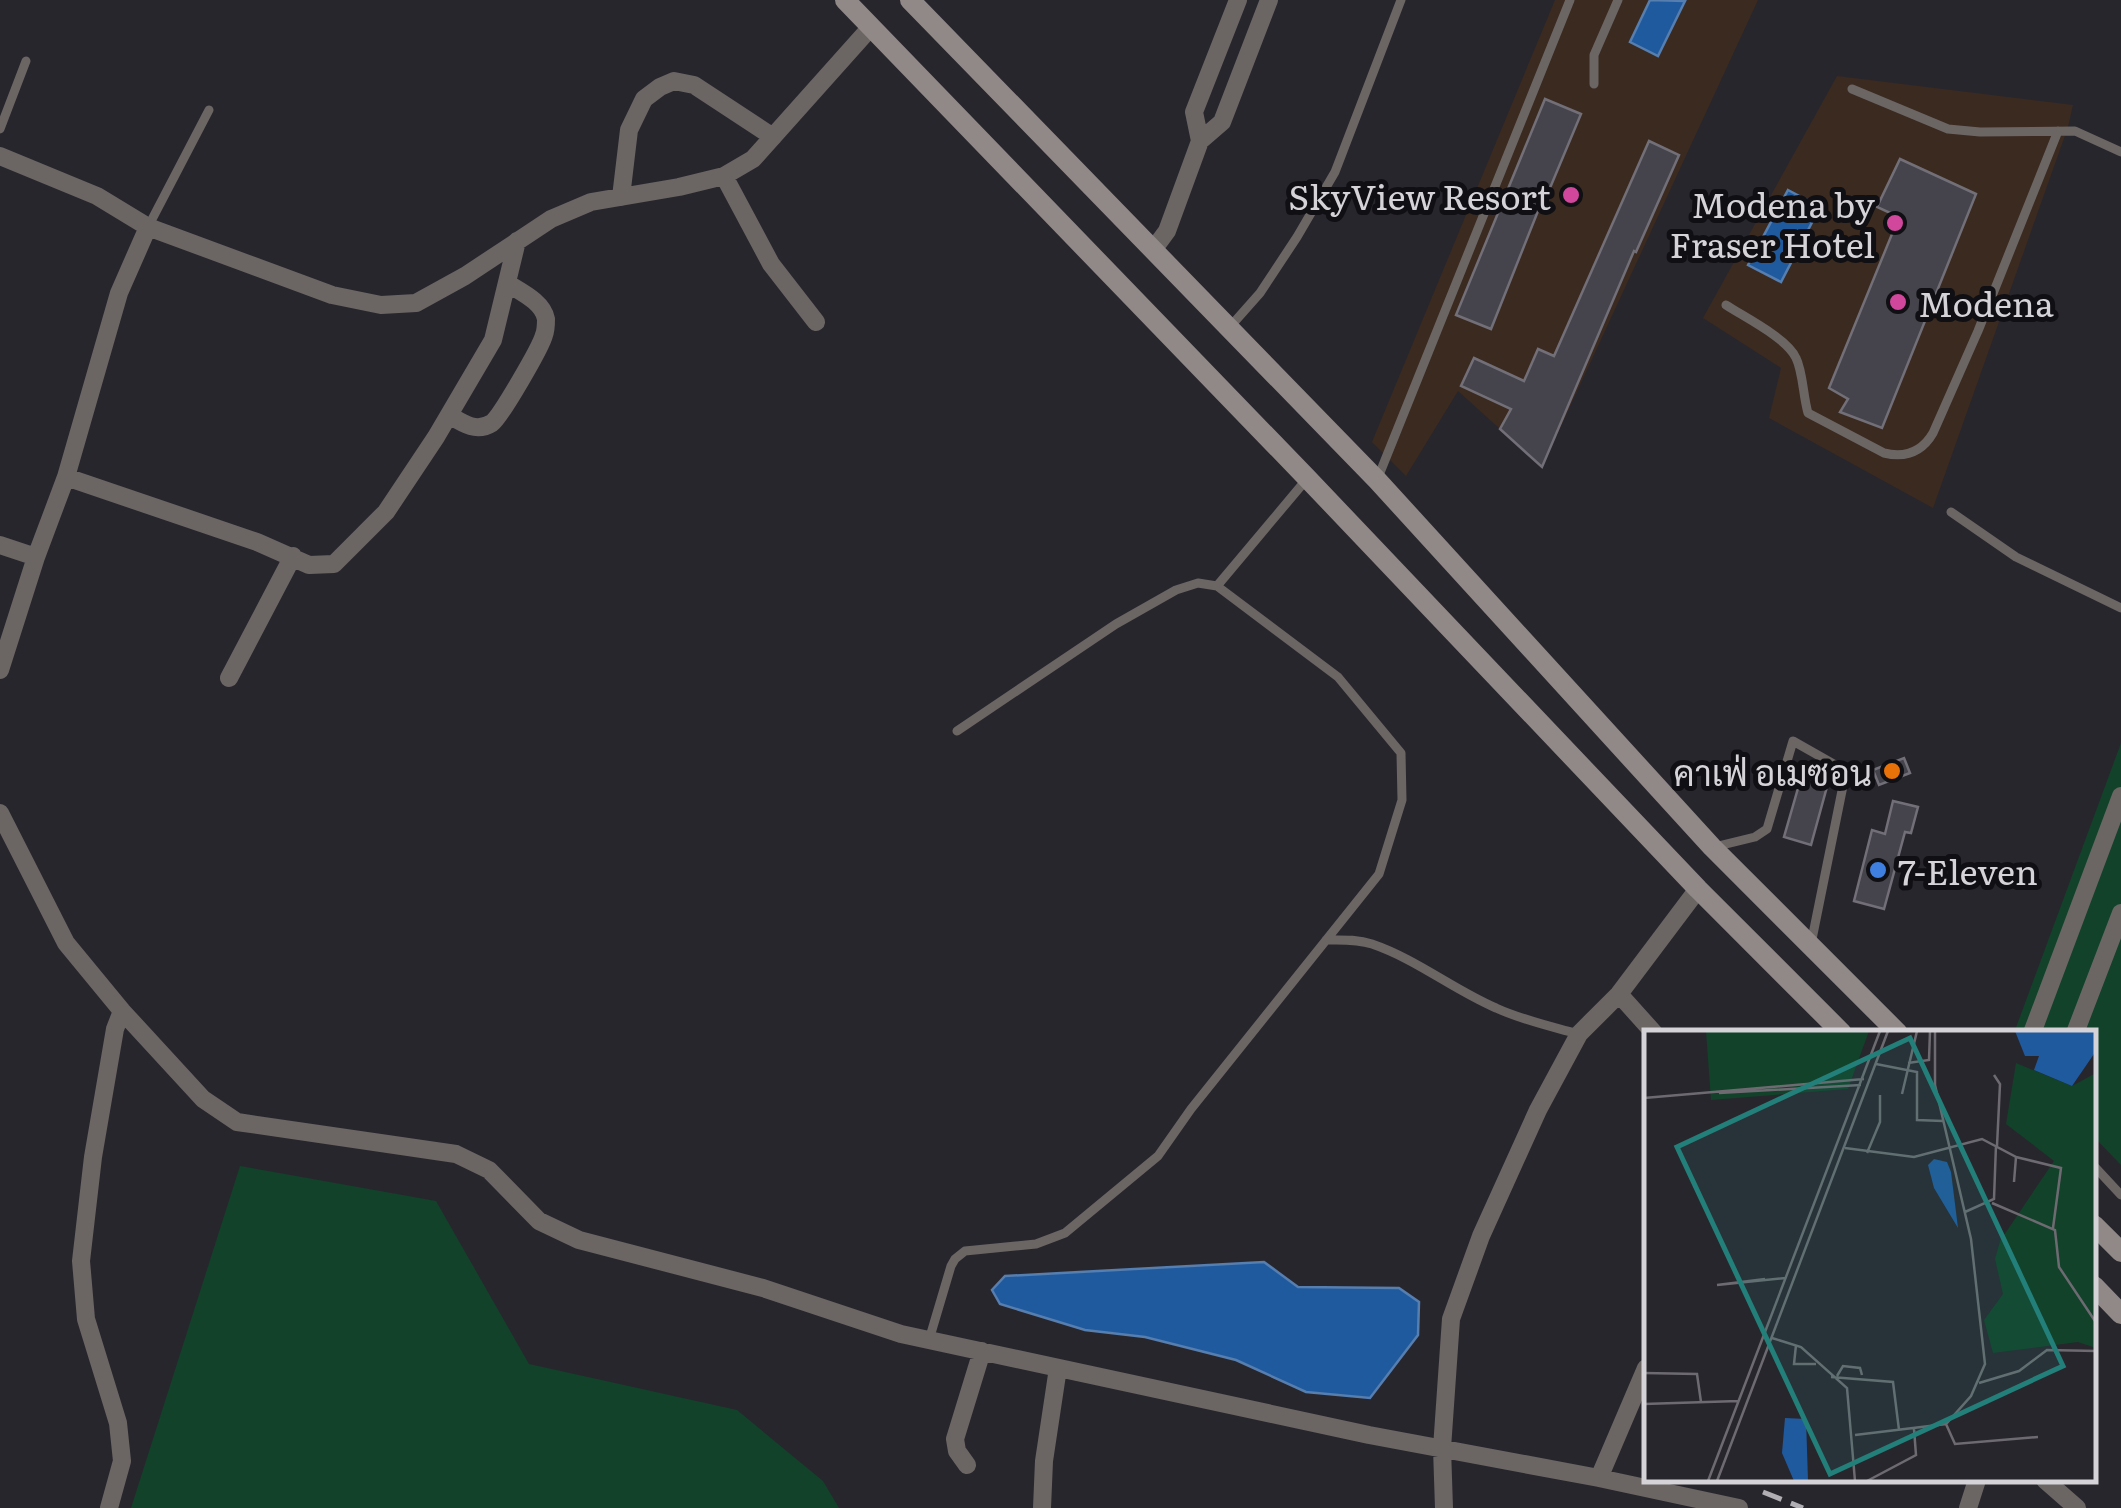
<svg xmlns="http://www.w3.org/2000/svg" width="2121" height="1508" viewBox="0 0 2121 1508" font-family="Literata,Sarabun,serif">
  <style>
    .commercial { fill: #3b2a20 }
    .green { fill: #12422a }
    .water { fill: #205a9e; stroke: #567eaf; stroke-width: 2.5 }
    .building { fill: #45434b; stroke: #726f78; stroke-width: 2.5 }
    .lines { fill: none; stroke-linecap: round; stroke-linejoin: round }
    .service { stroke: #6b6664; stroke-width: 9 }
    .minor { stroke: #6b6664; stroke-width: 18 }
    .secondary { stroke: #918987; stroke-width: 20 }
    .rail { stroke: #b1afb4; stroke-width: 5; stroke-dasharray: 20 10; stroke-linecap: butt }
    .hotel-dot { fill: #d1479c; stroke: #100f13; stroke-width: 4 }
    .food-dot { fill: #e8710a; stroke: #100f13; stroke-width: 4 }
    .shop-dot { fill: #3f7fe0; stroke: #100f13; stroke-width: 4 }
    .labels { text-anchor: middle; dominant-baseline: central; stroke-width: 10; stroke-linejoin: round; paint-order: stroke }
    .poi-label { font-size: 35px; fill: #d5d3d8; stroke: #100f13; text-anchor: end }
    .inset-road { fill: none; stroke: #6d6b71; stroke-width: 2.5 }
    .view { fill: #237f79; fill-opacity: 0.15; stroke: #237f79; stroke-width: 5 }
    .inset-edge { fill: none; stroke: #d5d3d8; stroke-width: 5 }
  </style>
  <rect width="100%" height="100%" fill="#28262d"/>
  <!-- commercial -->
  <path class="commercial" d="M 1555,0 L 1758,0 L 1542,467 L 1458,391 L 1406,476 L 1372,442 Z
    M 1837,76 L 2073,105 L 2068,127 L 1933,508 L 1769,418 L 1781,368 L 1703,318 Z"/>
  <!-- green -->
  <path class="green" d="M 2121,743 L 2121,1165 L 2094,1137 L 2094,1033 L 2014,1033 Z
    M 240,1166 L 436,1201 L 529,1364 L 737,1410 L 823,1481 L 839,1508 L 131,1508 Z"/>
  <!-- water -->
  <path class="water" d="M 1650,0 L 1685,1 L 1658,56 L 1630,42 Z
    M 1788,190 L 1820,207 L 1781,282 L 1748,265 Z
    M 1264,1262 L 1298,1287 L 1399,1288 L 1419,1302 L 1418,1335 L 1370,1398 L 1306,1392 L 1236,1360 L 1145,1337 L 1085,1330 L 1000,1304 L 992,1290 L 1005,1276 Z"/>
  <!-- building -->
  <path class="building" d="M 1545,99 L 1581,114 L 1542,207 L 1540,206 L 1491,329 L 1456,315 Z
    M 1649,141 L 1679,155 L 1636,252 L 1634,251 L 1542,467 L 1500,429 L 1511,409 L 1461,386 L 1474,358 L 1524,381 L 1538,349 L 1554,356 Z
    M 1900,159 L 1976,194 L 1882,428 L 1840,412 L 1848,399 L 1829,388 L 1899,217 L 1877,207 Z
    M 1904,758 L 1910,773 L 1879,785 L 1873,770 Z
    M 1805,764 L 1831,772 L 1811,845 L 1784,837 Z
    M 1893,801 L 1918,807 L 1911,833 L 1905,832 L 1884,909 L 1854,901 L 1872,830 L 1885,834 Z"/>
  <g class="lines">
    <!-- service -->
    <path class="service" d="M 1594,84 L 1594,55 L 1618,0
      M 1852,89 L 1948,129 L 1980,132 L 2075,131 L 2121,152
      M 0,129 L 26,61
      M 148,227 L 209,110
      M 1726,305 C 1744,317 1787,338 1796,358 C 1803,372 1803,396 1808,413 L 1884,453 C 1905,458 1922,452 1933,433 L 1978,331 L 2058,131
      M 1229,328 L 1260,293 L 1297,237 L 1335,172 L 1401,0
      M 1377,480 L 1570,0
      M 1951,512 L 2016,557 L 2121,608
      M 1217,586 L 1306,480
      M 1714,847 L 1755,837 L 1767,829 L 1793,741 L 1846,771 L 1811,944
      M 1326,940 C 1341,940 1357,939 1372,944 C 1416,959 1454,990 1496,1008 C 1522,1020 1550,1026 1578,1034
      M 2094,1166 L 2121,1195
      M 929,1340 L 951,1266 L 955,1259 L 965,1251 L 1036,1244 L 1065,1233 L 1158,1156 L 1191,1109 L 1379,874 L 1402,800 L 1401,753 L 1338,677 L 1217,586 L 1198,583 L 1176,590 L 1116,624 L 957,731"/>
    <!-- minor -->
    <path class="minor" d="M 1200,141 L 1194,112 L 1238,0
      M 0,156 L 97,196 L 148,227 L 332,295 L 381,305 L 416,303 L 465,276 L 551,219 L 591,202 L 679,187 L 724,176 L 753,159 L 871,27
      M 724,176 L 771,264 L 816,322
      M 621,197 L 629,130 L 644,99 L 660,87 L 674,81 L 694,85 L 773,137
      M 1153,250 L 1167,231 L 1200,141 L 1222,122 L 1269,0
      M 449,415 C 462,423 476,433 492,423 C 501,416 541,347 544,335 C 546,330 546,325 546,319 C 543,302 521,292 507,283
      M 66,477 L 257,542 L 309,565 L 334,564 L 386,512 L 436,437 L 493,340 L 517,241
      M 0,545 L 36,557
      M 0,670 L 36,557 L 66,477 L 119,293 L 148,227
      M 229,678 L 293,556
      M 0,813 L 66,943 L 122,1011 L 203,1099 L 237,1122 L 456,1154 L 489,1170 L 539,1221 L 579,1240 L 763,1288 L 901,1334 L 1369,1435 L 1599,1478 L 1739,1508
      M 1619,994 L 1654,1033
      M 2032,1033 L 2121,796
      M 2075,1033 L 2121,913
      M 967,1465 L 957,1451 L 955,1439 L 982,1351
      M 1599,1478 L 1646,1368
      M 2045,1480 L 2077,1508
      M 109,1508 L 122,1461 L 118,1423 L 86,1319 L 81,1261 L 93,1157 L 115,1029 L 122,1011
      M 1042,1508 L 1044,1461 L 1058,1368
      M 1444,1508 L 1442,1448 L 1451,1319 L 1481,1236 L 1538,1110 L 1579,1034 L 1619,994 L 1698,889
      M 1968,1508 L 1977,1480"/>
    <!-- secondary -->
    <path class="secondary" d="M 845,0 L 1307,478 L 1698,889 L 1842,1033
      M 910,0 L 1377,480 L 1712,847 L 1898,1033
      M 2094,1225 L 2121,1252
      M 2094,1286 L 2121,1314"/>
    <!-- rail -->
    <path class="rail" d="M 1763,1492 L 1803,1508"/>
  </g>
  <!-- markers -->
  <g class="hotel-dot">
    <circle cx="1571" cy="195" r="10"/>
    <circle cx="1895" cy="223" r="10"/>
    <circle cx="1898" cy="302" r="10"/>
  </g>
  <circle class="food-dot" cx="1892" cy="771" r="10"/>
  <circle class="shop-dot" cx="1878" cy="870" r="10"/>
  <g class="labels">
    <!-- poi labels -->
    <g class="poi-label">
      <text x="1551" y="195">SkyView Resort</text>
      <text x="1875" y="203">Modena by<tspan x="1875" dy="40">Fraser Hotel</tspan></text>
      <text x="1918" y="302" text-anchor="start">Modena</text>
      <text x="1872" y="771">คาเฟ่ อเมซอน</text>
      <text x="1898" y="870" text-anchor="start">7-Eleven</text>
    </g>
  </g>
  <!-- overview -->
  <g transform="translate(1644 1030)">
    <rect width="452" height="452" fill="#28262d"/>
    <path d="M 62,1 L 225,1 L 204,59 L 67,70 ZM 372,33 L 428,56 L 452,43 L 452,318 L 434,312 L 349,323 L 340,290 L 359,264 L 351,229 L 356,211 L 410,131 L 362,94 Z" fill="#12422a"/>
    <path d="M 371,1 L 452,1 L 452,21 L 428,56 L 390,40 L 395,26 L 381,26 ZM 290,129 L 303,132 L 307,142 L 314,198 L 290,158 L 284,135 ZM 141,388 L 162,389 L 164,451 L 150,451 L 138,423 Z" fill="#205a9e"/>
    <path class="inset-road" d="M 264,33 L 285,30 L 286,1M 232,34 L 273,42 L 273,90 L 299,91M 350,45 L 356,54 L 353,116M 75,63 L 217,55M 258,64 L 273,1M 0,68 L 220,49M 201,118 L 270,127 L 338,109 L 372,127 L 370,152M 223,123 L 236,92 L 236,65M 372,127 L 417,138 L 409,198M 348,173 L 411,200 L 415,237 L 451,291M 321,182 L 350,169 L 352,115M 121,249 L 73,255 L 142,248M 128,308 L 157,317 L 203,358 L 211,451M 152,315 L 150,334 L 172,334M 0,343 L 53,344 L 57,372M 193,346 L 199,336 L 216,338 L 218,345M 187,347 L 249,352 L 255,400M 335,353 L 375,341 L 403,320 L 453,321M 0,374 L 94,371M 302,394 L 311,414 L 394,407M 211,405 L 302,394 L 327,366 L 341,334 L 327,209 L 291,55 L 291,1M 64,451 L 236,1M 73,451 L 244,1M 223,451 L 272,425 L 270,399"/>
    <path class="view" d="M 266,8 L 419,336 L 186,444 L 33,117 Z"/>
    <rect width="452" height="452" class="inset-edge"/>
  </g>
</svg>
